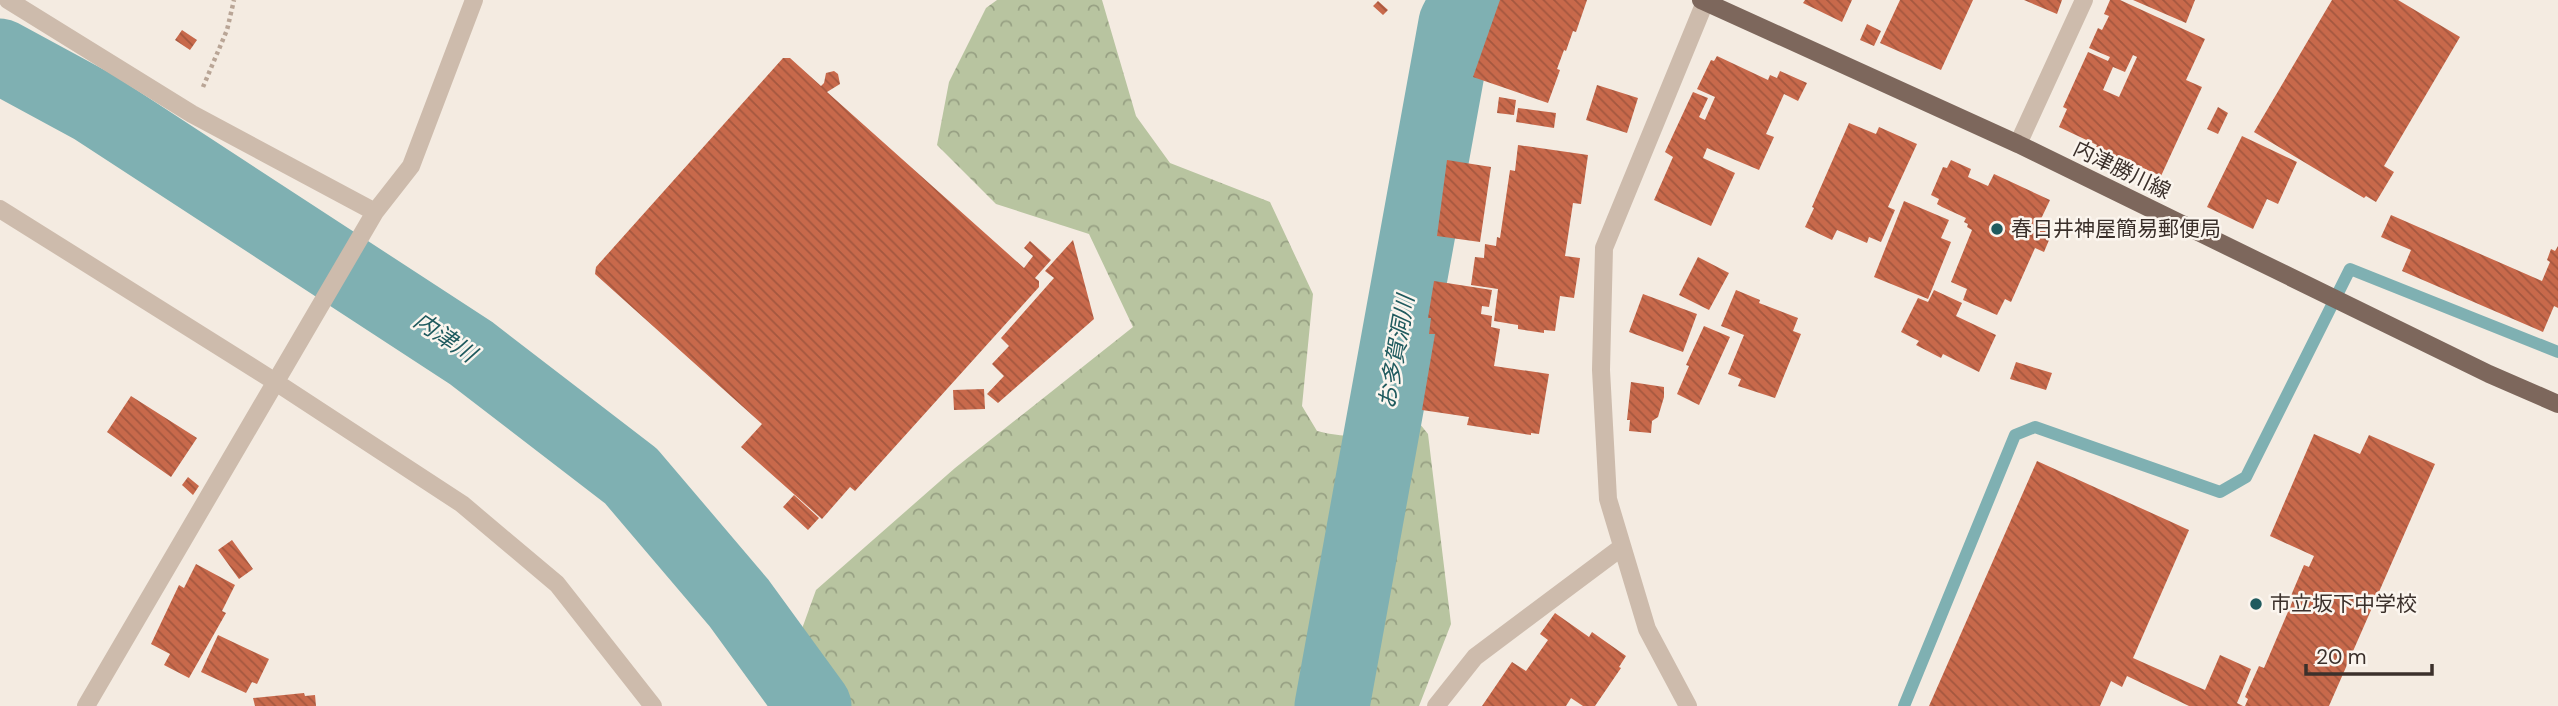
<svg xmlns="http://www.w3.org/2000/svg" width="2558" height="706" viewBox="0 0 2558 706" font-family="'DM Sans','Noto Sans JP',sans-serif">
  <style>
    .forest { fill: url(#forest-crowns) }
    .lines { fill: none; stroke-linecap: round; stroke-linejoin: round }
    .stream { stroke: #7fb0b2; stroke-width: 12 }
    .river { stroke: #7fb0b2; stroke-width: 75 }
    .building { fill: url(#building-back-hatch); fill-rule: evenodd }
    .path { stroke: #b9a596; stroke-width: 4.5; stroke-dasharray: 3.5 3.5; stroke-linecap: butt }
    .minor { stroke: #cdbbac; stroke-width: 18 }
    .major { stroke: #7d675c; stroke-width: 18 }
    .poi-dot { fill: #1f5a5e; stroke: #fbf5ee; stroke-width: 2.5 }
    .labels { text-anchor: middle; stroke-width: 5; stroke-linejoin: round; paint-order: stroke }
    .street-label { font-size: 21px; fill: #3b302b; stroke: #fbf5ee }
    .poi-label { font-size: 21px; fill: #3b302b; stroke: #fbf5ee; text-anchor: start }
    .water-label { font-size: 23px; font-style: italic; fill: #1f5a5e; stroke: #fbf5ee }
  </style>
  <defs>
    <pattern id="forest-crowns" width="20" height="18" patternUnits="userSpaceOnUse" patternTransform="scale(1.75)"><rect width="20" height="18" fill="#b8c4a0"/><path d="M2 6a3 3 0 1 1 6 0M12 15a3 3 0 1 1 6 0" fill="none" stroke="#97a083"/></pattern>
    <pattern id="building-back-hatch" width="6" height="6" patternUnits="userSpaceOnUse" patternTransform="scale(1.75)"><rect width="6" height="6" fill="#c8694b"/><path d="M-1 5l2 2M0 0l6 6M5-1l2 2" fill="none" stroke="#a4573f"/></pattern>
  </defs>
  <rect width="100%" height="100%" fill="#f4ebe1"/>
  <!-- forest -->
  <path class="forest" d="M997,0H1102L1136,116L1170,163L1270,202L1313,294L1302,406L1317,431C1360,442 1372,432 1407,408L1428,434L1451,624L1419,706H837L827,694L799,637L816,590L955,468L1133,327L1089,234L996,204L937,145L949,82L986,8Z"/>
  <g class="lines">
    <!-- stream -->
    <path class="stream" d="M1904,706L2015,435L2035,427L2220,492L2246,477L2350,269L2558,352"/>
    <!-- river -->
    <path class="river" d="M0,56L94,107L471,353L631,476L739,603L814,706
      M1332,706L1456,23L1468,0"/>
  </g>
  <!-- building -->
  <path class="building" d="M1500,0H1587L1576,32L1573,31L1566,51L1564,50L1557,69L1560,70L1548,103L1473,77Z
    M1805,0H1852L1842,22L1803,3Z
    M1900,0H1973L1941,70L1880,43Z
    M2024,0H2062L2057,14Z
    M2110,0H2120L2205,39L2186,80L2202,87L2161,176L2096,147L2097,145L2059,127L2067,109L2063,107L2088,52L2108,61L2110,57L2089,48L2098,28L2102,30L2109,16L2104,14ZM2133,55L2137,57L2119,97L2103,90L2113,67L2125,72Z
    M2133,0H2195L2186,23Z
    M2332,0H2398L2460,37L2384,166L2394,172L2376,202L2366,196L2364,198L2254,132Z
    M1378,1L1388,10L1383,15L1373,6Z
    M1867,24L1881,31L1874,46L1860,40Z
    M182,30L197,40L190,50L175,40Z
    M1717,56L1768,80L1770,75L1777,78L1780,71L1807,83L1798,101L1784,94L1766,134L1774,137L1759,170L1707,148L1703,158L1735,173L1711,226L1654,200L1673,157L1665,152L1693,92L1708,98L1699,117L1705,120L1715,97L1697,89L1711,60L1714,61Z
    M783,58H790L821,86L824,83L826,73L834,71L838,74L840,84L827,92L1024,268L1033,256L1024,248L1030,241L1051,260L1035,278L1039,281V287L855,491L850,487L822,519L741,447L762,424L595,274L596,267Z
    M1597,85L1638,98L1627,133L1586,120Z
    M1499,97L1516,100L1514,115L1497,113Z
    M2218,107L2228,113L2218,134L2207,129Z
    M1518,108L1556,113L1554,128L1516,122Z
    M1849,123L1876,134L1879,127L1917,144L1888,207L1895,210L1881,242L1869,237L1867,243L1837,230L1832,240L1805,227L1814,208L1812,207Z
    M2242,136L2297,162L2278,204L2267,199L2253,229L2207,207Z
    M1518,145L1588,155L1581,204L1573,203L1565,256L1580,258L1574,298L1560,296L1555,331L1544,330V333L1518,329V325L1494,321L1498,289L1471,285L1475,257L1484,258L1485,244L1496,246L1497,237L1500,238L1510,170L1515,171Z
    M1447,160L1491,167L1480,242L1437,236Z
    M1951,160L1971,169L1968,177L1988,186L1994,174L2050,200L2040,221L2046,224L2044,229L2052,233L2044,252L2035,248L2011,302L2005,299L1997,315L1963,300L1967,289L1951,282L1972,230L1967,227L1968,224L1964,222L1966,218L1942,207L1937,204L1939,199L1931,195L1943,167L1947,168Z
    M1904,201L1949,220L1941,238L1951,242L1928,299L1874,277Z
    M2391,215L2542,281L2550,262L2547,260L2551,249L2555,251L2558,246V308L2554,306L2543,332L2402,271L2411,250L2381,237Z
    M1073,240L1094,319L998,403L987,394L1004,376L992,364L1009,346L1001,338L1054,278L1045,271Z
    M1698,257L1729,273L1709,310L1679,295Z
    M1434,281L1492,290L1489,307L1482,306L1481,314L1492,316L1491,327L1500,329L1494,366L1549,374L1539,434L1531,433V435L1467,425L1469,417L1422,410L1435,334H1429L1431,318H1428Z
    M1736,290L1760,300L1759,303L1798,318L1793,331L1801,334L1775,398L1738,386L1741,379L1728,374L1744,335L1721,326Z
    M1934,290L1962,303L1956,316L1996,335L1979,372L1943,354L1941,358L1916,345L1919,341L1901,332L1918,298L1928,302Z
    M1643,294L1697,314L1683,352L1629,332Z
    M1704,326L1730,337L1699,405L1677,394L1689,366L1686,365Z
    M2016,362L2052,373L2046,390L2010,379Z
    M1631,382L1664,387V397L1658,417L1652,421L1651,433L1629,431L1630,420H1627Z
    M984,389L985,409L954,410L953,390Z
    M131,396L197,438L171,477L107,432Z
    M2314,434L2360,454L2369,435L2435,464L2329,706H2245L2248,699L2245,697L2259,666L2264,668L2293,600L2290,598L2304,565L2309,567L2314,556L2270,536Z
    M2037,461L2189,530L2133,658L2205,690L2220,655L2251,669L2237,703L2243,706H2189L2127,676L2122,687L2111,681L2100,706H1929Z
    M188,477L199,486L193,495L182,485Z
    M794,495L819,518L808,530L783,507Z
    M232,540L253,569L239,579L218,550Z
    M196,564L235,585L222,611L226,613L189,678L164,665L170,654L151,644L179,585L184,588Z
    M1555,613L1589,637L1592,632L1626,656L1619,667L1621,668L1595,706H1583L1571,698L1566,706H1482L1512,662L1526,671L1548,640L1540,634Z
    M218,635L269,659L257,684L252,682L246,693L201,672Z
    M304,693L305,696L315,695L316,706H255L253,698Z"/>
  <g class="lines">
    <!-- path -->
    <path class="path" d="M203,87L227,30L234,0"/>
    <!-- minor -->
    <path class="minor" d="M8,0L192,114L375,212
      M2018,144L2084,0
      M0,209L274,381L462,504L557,584L653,706
      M86,706L375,212L411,166L474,0
      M1436,706L1475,657L1622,547
      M1688,706L1647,629L1608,499L1601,370L1604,248L1705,2"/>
    <!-- major -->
    <path class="major" d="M1701,0L2018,144L2489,374L2558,404"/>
  </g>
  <!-- markers -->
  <g class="poi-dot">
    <circle cx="1997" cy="229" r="7"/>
    <circle cx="2256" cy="604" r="7"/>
  </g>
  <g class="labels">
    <!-- street labels -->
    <g class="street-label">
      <text transform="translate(2122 170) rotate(26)" y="7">内津勝川線</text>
    </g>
    <!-- poi labels -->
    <g class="poi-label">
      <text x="2011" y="236">春日井神屋簡易郵便局</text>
      <text x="2270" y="611">市立坂下中学校</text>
    </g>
    <!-- water labels -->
    <g class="water-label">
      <text transform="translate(445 337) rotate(34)" y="8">内津川</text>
      <text transform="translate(1396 352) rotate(-80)" y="8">お多賀洞川</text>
    </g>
  </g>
  <!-- scale -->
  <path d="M2306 664v10h126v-10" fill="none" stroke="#3b302b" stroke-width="3.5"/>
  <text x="2316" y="664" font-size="21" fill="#3b302b" stroke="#fbf5ee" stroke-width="5" paint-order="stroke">20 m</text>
</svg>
